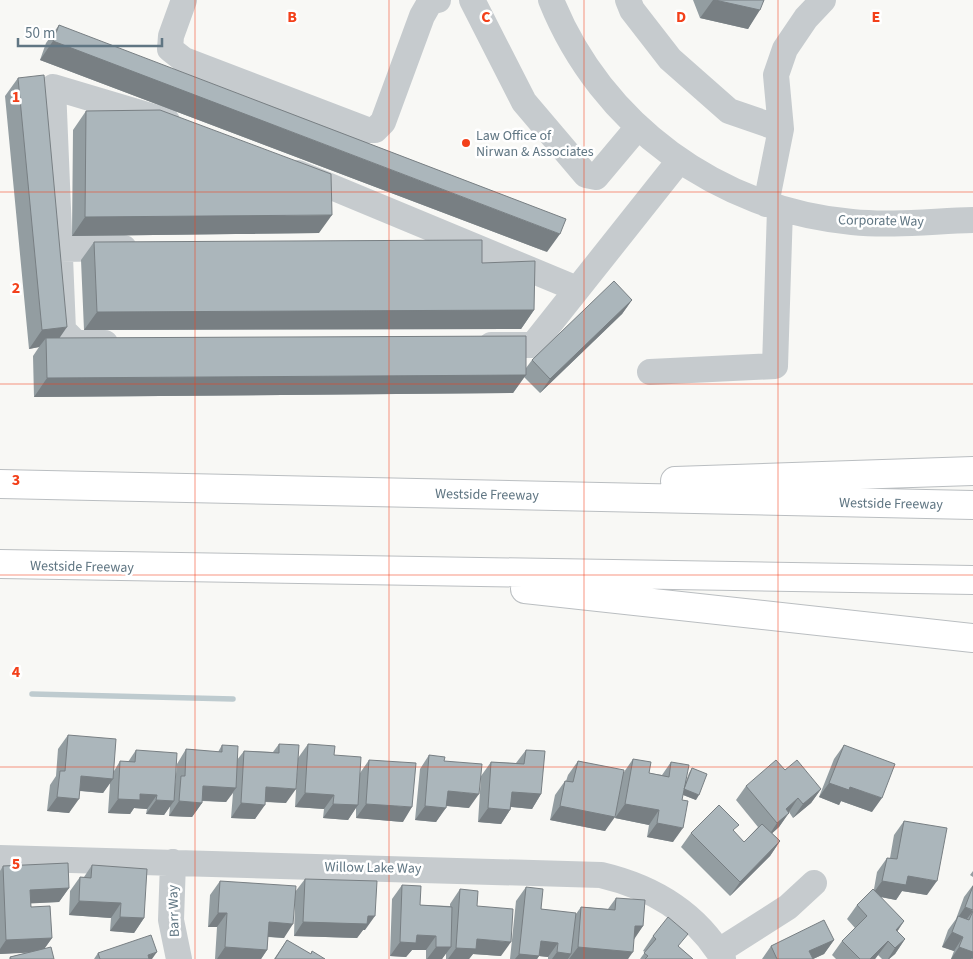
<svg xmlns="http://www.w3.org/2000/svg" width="973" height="959" viewBox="0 0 973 959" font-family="'Source Sans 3',sans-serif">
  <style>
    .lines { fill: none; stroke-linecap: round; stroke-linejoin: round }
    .stream { stroke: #becbcf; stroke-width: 5.5 }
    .highway-casing { stroke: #babec1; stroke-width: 30 }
    .minor { stroke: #c6cbce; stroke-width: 26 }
    .highway { stroke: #fff; stroke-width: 28 }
    .wall { fill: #939da1 }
    .shaded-wall { fill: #787f83 }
    .building { fill: #abb6bb; stroke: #787f83 }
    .grid { fill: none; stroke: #f3401a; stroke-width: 1; stroke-opacity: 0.55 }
    .poi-dot { fill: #f3401a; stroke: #fff; stroke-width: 2 }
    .labels { text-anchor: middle; stroke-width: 5; stroke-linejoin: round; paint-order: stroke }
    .poi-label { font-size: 14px; fill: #607683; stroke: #fff; text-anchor: start }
    .street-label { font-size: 14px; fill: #607683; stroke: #fff }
    .grid-label { font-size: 16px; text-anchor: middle; font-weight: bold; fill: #f3401a; stroke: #fff; stroke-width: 5; stroke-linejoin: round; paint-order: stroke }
  </style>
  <rect width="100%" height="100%" fill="#f8f8f5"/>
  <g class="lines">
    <!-- stream -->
    <path class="stream" d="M32,694L233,699"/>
    <defs>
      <path id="highway" d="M675,481L973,471
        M0,484L973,505
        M0,564L973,580
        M525,589L973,638"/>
    </defs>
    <!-- highway casing -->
    <use href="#highway" class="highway-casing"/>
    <!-- minor -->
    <path class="minor" d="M184,0L171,36L170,49L184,60L367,130H375L383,122L422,16L430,2L438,0
      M472,0L524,102L586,175L596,177L638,127
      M551,0C601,125 719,210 852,222C892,226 933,221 973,220
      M628,0L632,10L670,59L729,111L781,129
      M298,173L577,289
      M766,204L781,129L776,75L785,49L806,18L823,0
      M60,249L124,248
      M105,343H76L63,330L53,87L167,121
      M491,345H533L679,161
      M650,372L775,366L780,209
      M0,858L601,875C652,887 696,913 723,959
      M173,862L171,920L179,959
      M719,951L788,907L814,883"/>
    <!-- highway -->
    <use href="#highway" class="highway"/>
  </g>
  <!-- wall -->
  <path class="wall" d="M693,0H764L748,29L700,18Z
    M59,25L547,252L40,60L46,43Z
    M18,78L60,338L526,368L532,360L632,300L622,314L540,393L524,377L513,393L34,397L33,356L39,347L29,349L5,96Z
    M86,111L319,233L72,236L73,130Z
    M94,242L482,263L534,310L521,329L84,330L81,260Z
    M68,735L114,771L120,761L128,762L136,750L175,784L177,764L186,749L218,752L222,745L237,760L244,751L273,752L279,744L286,803L265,802L255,819L231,818L233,793L226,802L202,801V803L192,817L169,816L170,806L164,815L146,814L147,809L134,808L130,814L108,813L110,783L103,793L80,791L69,813L47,811L50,785L56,776L58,749Z
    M308,744L334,755L360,773L369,760L403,822L356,818V807L348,820L323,818L324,809L295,807L298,758Z
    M844,745L872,812L841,801L839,805L819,797L834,759Z
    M526,750L541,794L532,809L511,807L510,810L501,824L478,822L481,776L491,762L516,763Z
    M429,755L444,761L469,808L446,806L436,822L415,820L420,769Z
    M633,759L649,773L662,775L671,762L686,781L689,773L692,768L696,800L683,795L673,842L647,837L649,825L615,818L616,809L605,831L550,820L555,795L565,781H566L568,775L578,761L624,772Z
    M785,770L821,789L811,803L793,818L789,812L779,827L772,833L780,841L770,856L730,896L681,847L691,833L734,832L744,842L758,827L736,800L746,786Z
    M904,821L927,895L902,891L896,900L880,897L904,921L897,932L905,939L895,954L889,959H882L878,955L875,959H836L832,955L842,941L855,928L847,919L857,905L874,889L877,872L887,858H890L894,835Z
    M92,865L144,918L134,933L110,931L111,918L69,915L70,891L80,877H84Z
    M3,866L69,888L59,902L31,903V907L52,938L44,949L54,959H9L10,957L29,952L0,954V871Z
    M973,871V877L970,875Z
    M305,879L365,930H363L357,938L294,936L295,901L284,938L268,937L267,950L261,959H215L217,927H208L210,895L220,881L295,892Z
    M402,885L420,905L450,906V904L460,889L477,906L501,956L473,954L469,959H446V953L442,959H426V950H412L406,957L390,956L392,899Z
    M973,885V959H951L954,951L942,947L948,930L956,919L964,897Z
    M526,887L541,909L576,914L581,907L608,909L616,898L643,926L634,938L628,959H548V957L539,956L537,959H510L516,901Z
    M653,936L679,947L693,959H640L645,952L643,951Z
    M287,940L310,954L325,959H274Z
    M834,940L824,954L813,959H762L771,946Z
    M98,953L152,959H94Z"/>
  <!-- shaded-wall -->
  <path class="shaded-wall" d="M713,0H715L760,10L748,29L700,18Z
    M53,41L560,234L547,252L40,60Z
    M332,215L319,233L72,236L85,217Z
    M632,300L622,314L540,393L550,379Z
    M534,310L521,329L84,330L97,312Z
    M67,327L54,346L46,338L39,347L29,349L42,330Z
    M526,375L513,393L34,397L47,378Z
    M81,776L113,779L103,793L72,790Z
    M829,783L850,787L882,798L872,812L841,801L839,805L819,797Z
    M203,786L236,788L226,802L193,800Z
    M266,787L296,789L286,803L256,801Z
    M684,789L699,795L696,800L681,794Z
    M821,789L811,803L793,818L803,804Z
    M448,791L479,794L469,808L438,805Z
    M512,792L541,794L532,809L502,806Z
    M305,793L334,795L324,809L295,807Z
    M140,794L157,795L147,809L134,808L130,814L108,813L118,799Z
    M57,797L79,799L69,813L47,811Z
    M798,798L789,812L776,823L786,809Z
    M156,800L174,801L164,815L146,814Z
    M179,801L202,803L192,817L169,816Z
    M241,803L265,805L255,819L231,818Z
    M333,804L358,805L348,820L323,818Z
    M366,804L412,807L403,822L356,818Z
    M625,804L659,810L649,825L615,818Z
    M425,806L446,808L436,822L415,820Z
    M560,806L615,817L605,831L550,820Z
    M488,808L510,810L501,824L478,822Z
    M789,813L779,827L767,838L777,823Z
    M657,823L683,828L673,842L647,837Z
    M780,841L770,856L730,896L740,882Z
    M908,876L937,881L927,895L902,891L896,900L872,895L882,881Z
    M69,888L59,902L20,904L30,890Z
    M79,901L121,903L111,918L69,915Z
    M965,907L973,911L963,924L957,919Z
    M218,913H227L217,927H208Z
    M368,916H375L365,930H363L357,938L294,936L303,922Z
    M120,917L144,918L134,933L110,931Z
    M904,921L894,936L888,942L878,955L875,959H870L896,930Z
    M269,922L293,924L284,938L259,936Z
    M635,926H643L633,941Z
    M952,932L963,937L954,951L942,947Z
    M417,935L436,936L426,950H412L406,957L390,956L400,942Z
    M52,938L42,952L0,954V949L6,940Z
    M477,939L511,942L501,956L473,954L469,959H448L456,948Z
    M905,939L895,954L889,959H888L895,948Z
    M834,940L824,954L813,959L809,951Z
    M541,941L558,943L548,957L539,956L537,959H515L519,954Z
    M225,947L267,950L261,959H217Z
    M436,947H451L442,959H427Z
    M578,947L633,952L628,959H569Z
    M959,947L973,952V959L972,958L971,959H951Z
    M157,952L152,959H146L148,955Z
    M557,952L571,954L568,959H552Z"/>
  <!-- building -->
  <path class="building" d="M715,0H764L760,10Z
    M59,25L566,219L560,234L53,41Z
    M44,75L67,327L42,330L18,78Z
    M160,110L331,174L332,215L85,217L86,111Z
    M482,240V263L535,261L534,310L97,312L94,242Z
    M614,281L632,300L550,379L532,360Z
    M526,336V375L47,378L46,338Z
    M68,735L116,739L113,779L81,776L79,799L57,797L60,771H65Z
    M279,744L299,745L296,789L266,787L265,805L241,803L244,751L279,753Z
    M308,744L335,746L334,755L361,757L358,805L333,804L334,795L305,793Z
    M222,745L238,746L236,788L203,786L202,803L179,801L181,776H185L186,749L222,752Z
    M844,745L895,764L882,798L850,787L849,790L829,783Z
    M136,750L177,753L174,801L156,800L157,795L140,794V800L118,799L120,761L135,762Z
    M526,750L545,751L541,794L512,792L510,810L488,808L491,762L524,764Z
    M429,755L445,757L444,761L482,764L479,794L448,791L446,808L425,806Z
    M633,759L651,762L649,773L669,777L671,762L689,765L682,800L688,801L683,828L657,823L659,810L625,804Z
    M369,760L416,763L412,807L366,804Z
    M776,760L785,770L797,760L821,789L803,804L798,798L786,809L789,813L777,823L746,786Z
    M578,761L624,770L615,817L560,806L565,781L573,782Z
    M692,768L707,774L699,795L684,789Z
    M719,805L739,825L733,830L744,842L762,824L780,841L740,882L691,833Z
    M904,821L947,828L937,881L908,876L906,885L882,881L887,858L897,859Z
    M68,863L69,888L30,890L31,907L50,906L52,938L6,940L3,866Z
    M92,865L147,869L144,918L120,917L121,903L79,901L80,877L91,878Z
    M305,879L377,881L375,916H368L367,924L303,922Z
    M220,881L296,886L293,924L269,922L267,950L225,947L227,913H218Z
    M402,885L421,886L420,905L452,907L451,947H436V936L417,935L416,943L400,942Z
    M973,886V910L965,907Z
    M526,887L543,889L541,909L576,913L571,954L557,952L558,943L541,941L539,956L519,954Z
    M460,889L478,891L477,906L513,909L511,942L477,939L476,949L456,948Z
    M873,889L904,921L896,930L905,939L895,948L888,941L870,959H860L842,941L867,916L857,905Z
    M616,898L645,900L643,926H635L633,952L578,947L581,907L615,910Z
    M973,911V952L959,947L963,937L952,932L958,916L969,920Z
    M668,917L688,934L678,946L693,959H645L648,956L644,953L656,939L653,936Z
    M824,920L834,940L809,951L813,959H777L771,946Z
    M151,935L157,952L148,955L149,959H100L98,953Z
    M287,940L311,954L312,951L325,959H275Z
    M51,947L54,959H11L10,957Z"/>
  <!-- grid -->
  <path class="grid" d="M195,0V959M389,0V959M584,0V959M778,0V959M0,192H973M0,384H973M0,575H973M0,767H973"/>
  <!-- markers -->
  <circle class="poi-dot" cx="466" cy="143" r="5"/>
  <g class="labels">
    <!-- poi labels -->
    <g class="poi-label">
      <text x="476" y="140">Law Office of<tspan x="476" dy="16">Nirwan &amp; Associates</tspan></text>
    </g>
    <!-- street labels -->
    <g class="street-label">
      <text transform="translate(881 220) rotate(1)" y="5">Corporate Way</text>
      <text transform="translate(487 494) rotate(1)" y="5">Westside Freeway</text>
      <text transform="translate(891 503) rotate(1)" y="5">Westside Freeway</text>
      <text transform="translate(82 566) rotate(1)" y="5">Westside Freeway</text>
      <text transform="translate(373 867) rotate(1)" y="5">Willow Lake Way</text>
      <text transform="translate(173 911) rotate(-92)" y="5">Barr Way</text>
    </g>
  </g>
  <g class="grid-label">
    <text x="292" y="22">B</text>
    <text x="486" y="22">C</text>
    <text x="681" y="22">D</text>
    <text x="876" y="22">E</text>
    <text x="16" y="102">1</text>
    <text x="16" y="293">2</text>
    <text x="16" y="485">3</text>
    <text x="16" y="677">4</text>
    <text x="16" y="869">5</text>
  </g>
  <!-- scale -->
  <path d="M18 38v8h144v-8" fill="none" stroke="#607683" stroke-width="2.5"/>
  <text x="25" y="38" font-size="15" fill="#607683" stroke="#ffffff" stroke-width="4" paint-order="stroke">50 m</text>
</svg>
